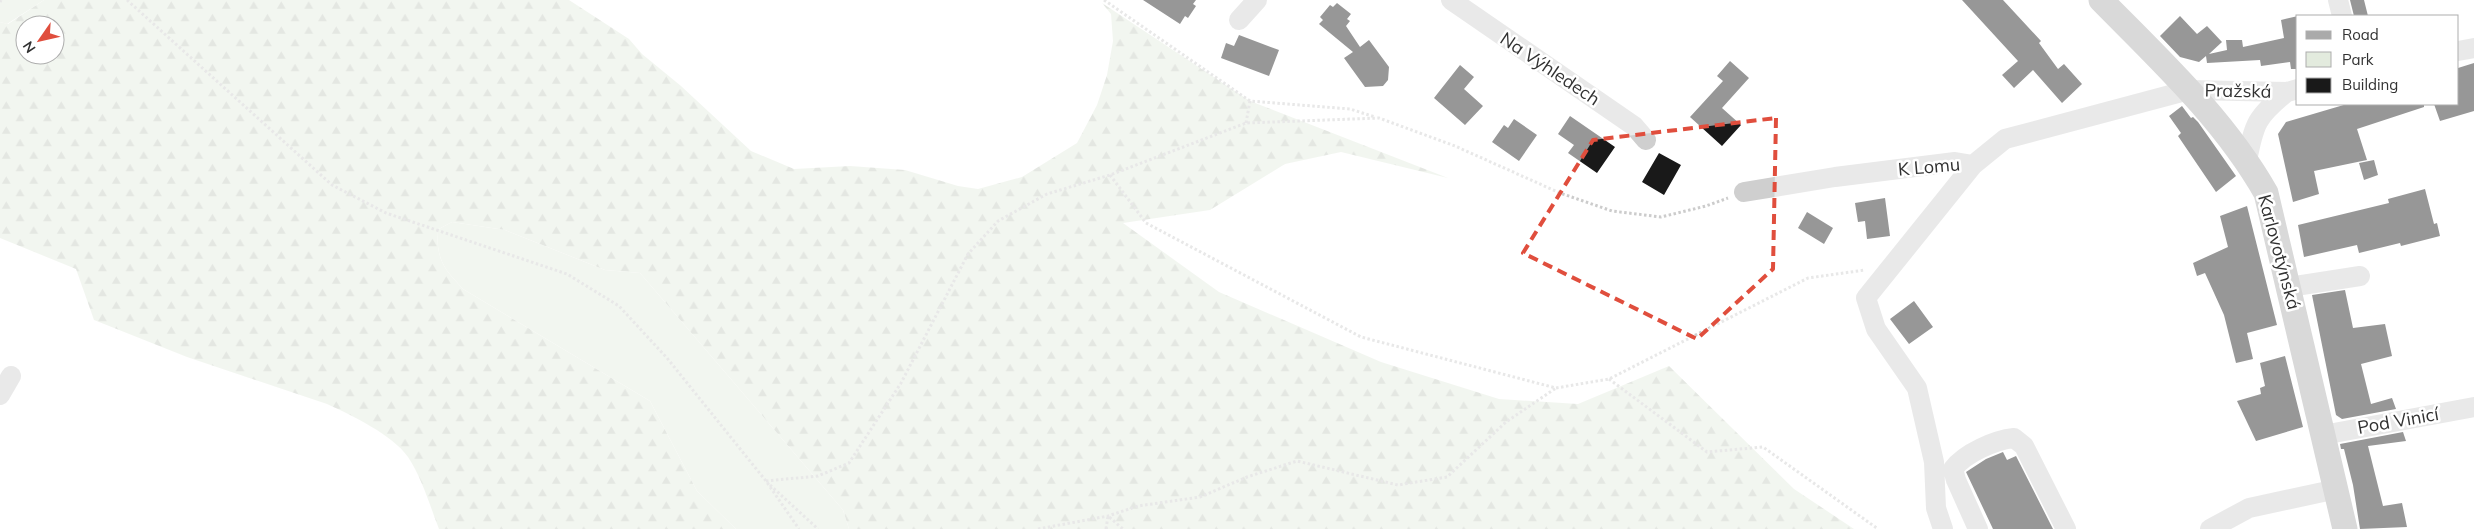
<svg xmlns="http://www.w3.org/2000/svg" width="2474" height="529" viewBox="0 0 2474 529" font-family="Mulish,sans-serif">
  <style>
    .green { fill: #e3ebde }
    .forest { fill: url(#forest-firs); fill-rule: evenodd }
    .building { fill: #191919 }
    .lines { fill: none; stroke-linecap: round; stroke-linejoin: round }
    .path { stroke: #ccc; stroke-width: 3; stroke-dasharray: 2.5 2.5; stroke-linecap: butt }
    .minor { stroke: #cfcfcf; stroke-width: 20 }
    .major { stroke: #aaa; stroke-width: 25 }
    .marked { fill: none; stroke: #e04e3d; stroke-width: 4; stroke-dasharray: 10 6; stroke-linejoin: round }
    .labels { text-anchor: middle; stroke-width: 5; stroke-linejoin: round; paint-order: stroke }
    .street-label { font-size: 18px; fill: #323232; stroke: #fff }
  </style>
  <defs>
    <pattern id="forest-firs" width="22" height="20" patternUnits="userSpaceOnUse" patternTransform="scale(1.25)"><rect width="22" height="20" fill="#e3ebde"/><path d="M5 1l3.5 6h-7zM16 11l3.5 6h-7z" fill="#c3cabf"/></pattern>
  </defs>
  <rect width="100%" height="100%" fill="#fff"/>
  <!-- green -->
  <path class="green" d="M0,0H44L7,24L0,22Z
    M452,222L505,230L605,270L640,273L843,510L849,529H736L697,491L650,401L463,289C442,266 438,262 437,230Z"/>
  <!-- forest -->
  <path class="forest" d="M44,0H569L629,39L642,54L681,86L751,151L794,169L850,166L905,170L958,186L978,189L1022,177L1077,143L1097,105L1107,75L1113,41L1111,14L1102,3L1250,101L1448,178L1341,152L1285,164L1210,210L1123,223L1219,292L1381,362L1499,399L1578,404L1669,366L1794,489L1854,529H849L843,510L640,273L605,270L505,230L452,222L437,230C438,262 442,266 463,289L650,401L697,491L736,529H439C430,506 422,478 408,457C393,435 351,415 327,404L187,357L94,320L76,269L0,238V22L8,24ZM25,25H55V55H25Z"/>
  <!-- building -->
  <path class="building" d="M1143,0H1196L1193,4L1196,6L1188,18L1185,16L1180,24Z
    M1962,0H2003L2041,41L2039,43L2058,69L2064,64L2082,84L2062,103L2033,70L2014,88L2002,75L2018,61Z
    M2350,0H2364L2368,16H2354Z
    M1337,3L1351,14L1347,19L1350,21L1346,26L1360,47L1369,40L1389,67L1388,80L1383,86L1365,87L1344,58L1353,52L1319,24L1323,20L1320,17L1330,5L1333,7Z
    M2180,16L2197,34L2207,26L2222,42L2209,54L2227,50L2226,40H2242L2243,47L2284,38L2281,20L2298,16V69H2291L2290,62L2261,66L2260,60L2207,63L2206,56L2199,62L2180,57L2160,36Z
    M1239,35L1279,50L1269,76L1221,58L1226,43L1234,46Z
    M1730,61L1749,78L1722,108L1741,125L1722,146L1690,117L1723,81L1717,76Z
    M2474,63V111L2440,121L2434,104H2458V68Z
    M1460,65L1474,77L1464,89L1483,106L1465,125L1434,98Z
    M2347,104H2424V107L2357,129L2367,160L2314,171L2319,194L2293,202L2278,134L2286,122Z
    M2182,106L2191,118L2193,117L2198,122L2236,176L2216,192L2178,136L2181,133L2169,116Z
    M1570,116L1615,147L1597,173L1568,153L1574,145L1558,134Z
    M1514,119L1537,135L1519,161L1492,142L1504,125L1508,128Z
    M1659,153L1681,165L1664,195L1642,182Z
    M2374,160L2378,175L2364,180L2359,163Z
    M2425,189L2434,224L2437,223L2440,236L2401,246L2400,243L2359,253L2357,245L2304,257L2298,225L2389,203L2388,199Z
    M1885,198L1890,236L1867,239L1865,221L1858,222L1855,203Z
    M2247,206L2277,325L2247,333L2253,359L2236,363L2224,315L2205,273L2197,276L2193,263L2228,247L2220,216Z
    M1807,212L1833,228L1824,244L1798,228Z
    M2345,290L2353,328L2385,324L2392,356L2361,364L2371,404L2392,398L2396,409L2342,419L2336,415L2312,295Z
    M1914,301L1933,327L1909,344L1890,319Z
    M2285,356L2303,427L2256,441L2237,401L2261,394L2260,388L2265,386L2260,363Z
    M2403,432L2406,441L2368,446L2383,506L2402,503L2407,527L2360,529L2353,485L2344,449H2341L2340,444Z
    M2003,452L2007,460L2016,456L2053,529H1993L1966,472L1986,459Z"/>
  <g class="lines">
    <!-- path -->
    <path class="path" d="M127,0L332,185L386,213L567,274L619,306L667,358L766,481L799,529
      M1104,0L1250,101L1350,109L1375,117
      M0,2L1,0
      M1246,123L1250,101
      M1110,175L1146,223L1361,337L1556,388L1609,379L1808,278L1865,270
      M1609,379L1707,452L1763,447L1878,529
      M766,481L818,476L849,463L901,383L968,254L998,221L1047,194L1110,175L1246,123L1379,118L1455,146L1560,193L1612,211L1661,217L1706,206L1728,198
      M770,485L818,529
      M1038,529L1108,516L1138,506L1200,497L1247,477L1297,461L1398,485L1447,477L1506,422L1556,388
      M1106,529L1108,516L1123,529"/>
    <!-- minor -->
    <path class="minor" d="M1451,0L1634,126L1646,140
      M2338,0L2342,16
      M1239,20L1257,0
      M2458,51L2474,48
      M2247,161C2254,123 2257,116 2287,92
      M1744,192L1835,177L1955,162L1973,165
      M2289,287L2360,276
      M0,395L11,376
      M2323,435L2474,407
      M1943,529L1936,508L1934,462L1917,388L1876,329L1866,298L1973,165L2005,139L2189,90L2287,92L2298,89
      M1978,529L1956,480L1953,469C1965,453 1995,440 2014,438L2024,446L2066,529
      M2210,529L2249,508L2337,489"/>
    <!-- major -->
    <path class="major" d="M2101,0C2160,60 2224,119 2266,193L2345,529"/>
  </g>
  <!-- marked area -->
  <path d="M0 0H2474V529H0ZM1776,118L1773,269L1697,339L1523,253L1593,140Z" fill="#fff" fill-opacity=".55" fill-rule="evenodd"/>
  <path class="marked" d="M1776,118L1773,269L1697,339L1523,253L1593,140Z"/>
  <g class="labels">
    <!-- street labels -->
    <g class="street-label">
      <text transform="translate(1550 69) rotate(34)" y="6">Na Výhledech</text>
      <text transform="translate(2238 91) rotate(1)" y="6">Pražská</text>
      <text transform="translate(1929 167) rotate(-5)" y="6">K Lomu</text>
      <text transform="translate(2279 252) rotate(75)" y="6">Karlovotýnská</text>
      <text transform="translate(2398 421) rotate(-10)" y="6">Pod Vinicí</text>
    </g>
  </g>
  <!-- legend -->
  <rect x="2296" y="15" width="162" height="90" fill="#ffffff" stroke="#adadad"/>
  <rect x="2306" y="31" width="25" height="8" fill="#aaaaaa" stroke="#adadad"/>
  <text x="2342" y="40" font-size="15" fill="#323232">Road</text>
  <rect x="2306" y="52" width="25" height="15" fill="#e3ebde" stroke="#adadad"/>
  <text x="2342" y="65" font-size="15" fill="#323232">Park</text>
  <rect x="2306" y="78" width="25" height="15" fill="#191919" stroke="#adadad"/>
  <text x="2342" y="90" font-size="15" fill="#323232">Building</text>
  <!-- north arrow -->
  <g transform="translate(40 40) rotate(236)"><circle r="24" fill="#ffffff" stroke="#adadad"/>
  <path d="M0-4L9 19L0 12L-9 19Z" fill="#e04e3d"/>
  <text y="-8" font-size="14" font-weight="bold" text-anchor="middle" fill="#323232">N</text>
  </g>
</svg>
